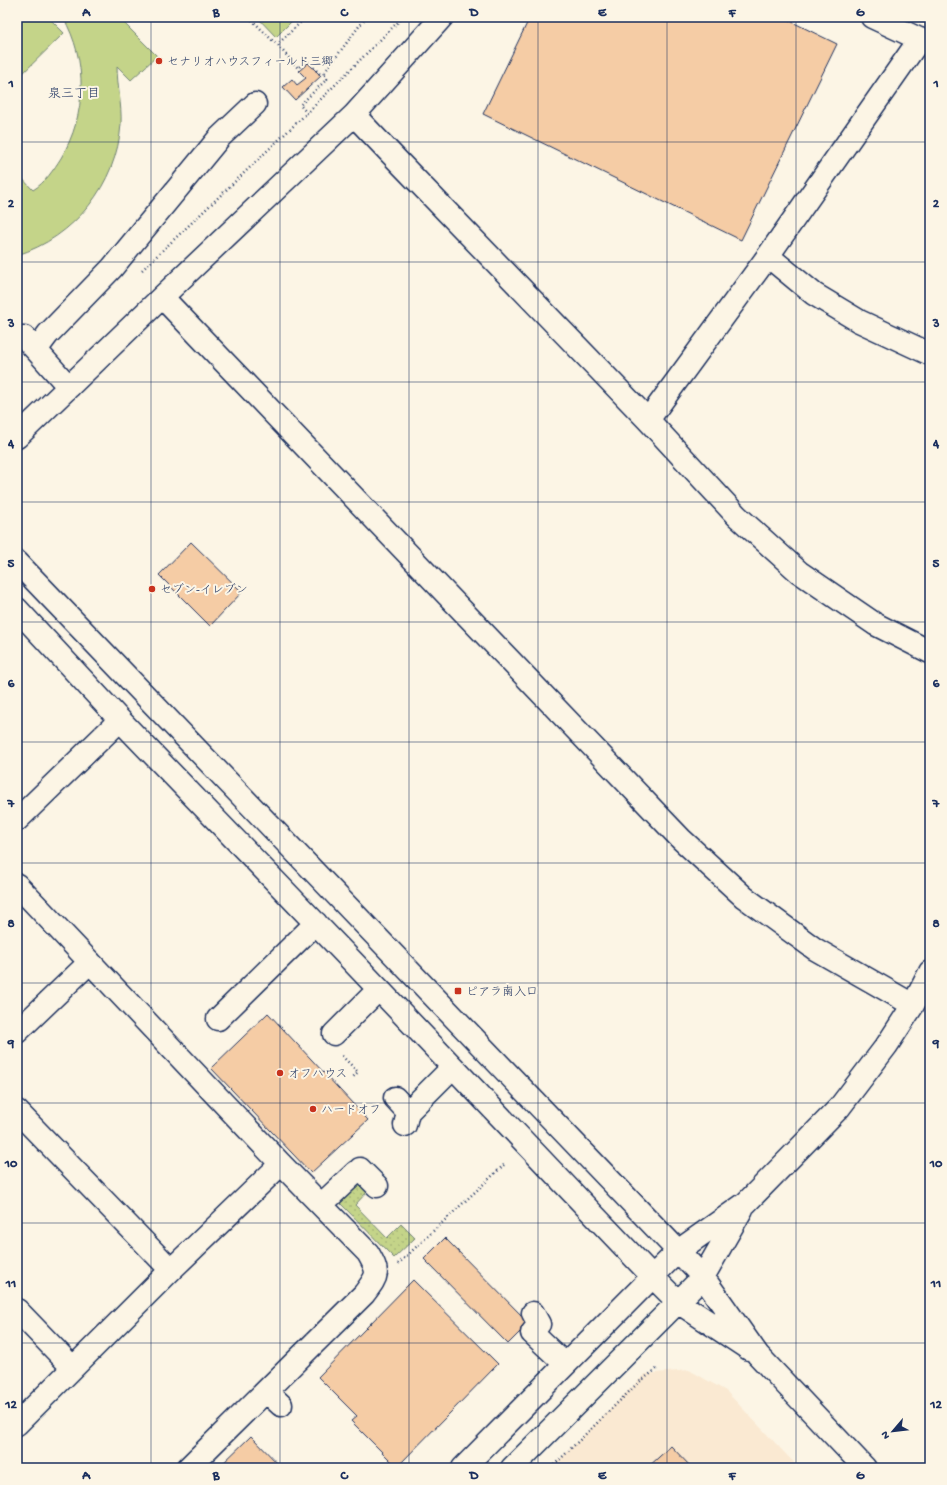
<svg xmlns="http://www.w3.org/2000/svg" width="947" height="1485" viewBox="0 0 947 1485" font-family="'Gochi Hand','Klee One',sans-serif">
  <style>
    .built { fill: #fae9d2 }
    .green { fill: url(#green-dots); stroke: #708274 }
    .pitch { fill: #c4d489; stroke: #708274 }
    .building { fill: #f5cca5; stroke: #1b2f5e }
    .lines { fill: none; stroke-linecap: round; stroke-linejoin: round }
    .minor-casing { stroke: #1b2f5e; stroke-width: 25 }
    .path { stroke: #1b2f5e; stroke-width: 2.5; stroke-dasharray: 1 3; stroke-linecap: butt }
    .minor { stroke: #fcf5e5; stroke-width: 22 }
    .grid { fill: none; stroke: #1b2f5e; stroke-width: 1; stroke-opacity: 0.55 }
    .poi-dot { fill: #c8321e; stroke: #fcf5e5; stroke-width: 1.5 }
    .labels { text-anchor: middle; stroke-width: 4; stroke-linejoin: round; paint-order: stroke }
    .poi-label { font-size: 12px; fill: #1b2f5e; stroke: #fcf5e5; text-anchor: start }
    .neighbourhood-label { font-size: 13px; fill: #1b2f5e; stroke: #fcf5e5 }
    .neatline { fill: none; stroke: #1b2f5e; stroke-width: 1.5 }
    .grid-label { font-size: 13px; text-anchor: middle; font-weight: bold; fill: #1b2f5e }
  </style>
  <defs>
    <pattern id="green-dots" width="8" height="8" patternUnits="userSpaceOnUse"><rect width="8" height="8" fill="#c4d489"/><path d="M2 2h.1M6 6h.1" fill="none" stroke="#a8b679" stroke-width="1.8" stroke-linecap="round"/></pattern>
  </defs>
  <rect width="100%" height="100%" fill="#fcf5e5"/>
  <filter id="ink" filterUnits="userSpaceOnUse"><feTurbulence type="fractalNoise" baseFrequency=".025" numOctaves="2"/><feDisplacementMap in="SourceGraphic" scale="8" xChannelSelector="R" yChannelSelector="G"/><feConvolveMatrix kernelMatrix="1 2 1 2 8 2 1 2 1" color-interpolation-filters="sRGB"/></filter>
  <g filter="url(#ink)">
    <!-- built -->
    <path class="built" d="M689,1370L726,1391L799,1468H551L645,1374Z"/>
    <!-- green -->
    <path class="green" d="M360,1183L368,1191L355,1205L387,1238L401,1224L415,1238L394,1258L340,1203Z"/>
    <!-- pitch -->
    <path class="pitch" d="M17,17H48L64,33L17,79Z
      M63,17H118L157,56L131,80L117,66C117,86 122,105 121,124C117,184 74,238 17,255V203L22,199L17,195V173L33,190C45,183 54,169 61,158C87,114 88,61 63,17Z
      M257,17H296L276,37Z"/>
    <!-- building -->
    <path class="building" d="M530,17H782L837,44L741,240L483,114Z
      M308,63L321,76L295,100L283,87L292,79L297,85L306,78L299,71Z
      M191,542L242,592L210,626L159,575Z
      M268,1013L368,1120L311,1173L211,1068Z
      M445,1238L529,1323L508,1344L424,1259Z
      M413,1280L498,1364L397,1467L351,1421L357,1416L318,1377Z
      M251,1436L282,1468H218Z
      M671,1446L692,1468H647Z"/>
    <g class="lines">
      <defs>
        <path id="minor" d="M872,17L930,44
          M354,115L396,159L648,420L737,516L799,572L875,624L930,652
          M768,256L814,294L859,321L930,354
          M162,297L681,839L744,897L815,949L913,1005
          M17,337H24L36,350
          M69,387L36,350L48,334L112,268L219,138L255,104
          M648,420L768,256L920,39
          M17,437L162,297L354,115L442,17
          M17,562L703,1277L758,1355L865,1468
          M17,609L120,720L353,962L652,1276L678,1302L749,1349
          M17,820L120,720
          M17,885L281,1164L368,1253C380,1274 378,1275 364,1294L188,1468
          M218,1019L316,923
          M17,1032L90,962
          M334,1034L379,989
          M395,1098L408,1112
          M17,1111L171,1270
          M405,1125L408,1112L453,1067
          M360,1169L377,1186
          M321,1205L356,1172
          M17,1310L72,1367
          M533,1313L539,1324L532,1333L565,1364
          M266,1391L281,1405
          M17,1424L171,1270L281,1164
          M463,1468L678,1251L746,1203L839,1108L887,1045L913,1005L930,972
          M512,1468L703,1277L742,1209"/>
      </defs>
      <!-- minor casing -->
      <use href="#minor" class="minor-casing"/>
      <!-- path -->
      <path class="path" d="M249,17L274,42L278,44
        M306,17L278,44L280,48L298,68L306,60L320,74L324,73
        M366,17L324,73L327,79L300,105L307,113L403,17
        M142,270L307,113
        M342,1056L358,1072L352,1078
        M398,1264L506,1163
        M551,1468L638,1383L658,1368"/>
      <!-- minor -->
      <use href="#minor" class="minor"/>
    </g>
  </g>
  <!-- grid -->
  <path class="grid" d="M151,17V1468M280,17V1468M409,17V1468M538,17V1468M667,17V1468M796,17V1468M17,142H930M17,262H930M17,382H930M17,502H930M17,622H930M17,742H930M17,863H930M17,983H930M17,1103H930M17,1223H930M17,1343H930"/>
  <!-- markers -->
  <g class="poi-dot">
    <circle cx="159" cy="61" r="4"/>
    <circle cx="152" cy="589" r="4"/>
    <rect x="454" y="987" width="8" height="8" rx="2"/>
    <circle cx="280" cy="1073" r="4"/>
    <circle cx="313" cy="1109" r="4"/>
  </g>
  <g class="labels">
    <!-- poi labels -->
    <g class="poi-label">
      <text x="167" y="65">セナリオハウスフィールド三郷</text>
      <text x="160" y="593">セブン-イレブン</text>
      <text x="466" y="995">ピアラ南入口</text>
      <text x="288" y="1077">オフハウス</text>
      <text x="321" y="1113">ハードオフ</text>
    </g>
    <!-- neighbourhood labels -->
    <g class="neighbourhood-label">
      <text x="74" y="97">泉三丁目</text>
    </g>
  </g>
  <!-- margin -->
  <rect width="947" height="1485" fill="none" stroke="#fcf5e5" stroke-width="44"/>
  <!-- north arrow -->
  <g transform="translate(893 1431) rotate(242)" stroke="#fcf5e5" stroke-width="3" paint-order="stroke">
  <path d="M0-3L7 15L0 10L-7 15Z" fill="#1b2f5e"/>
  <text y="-6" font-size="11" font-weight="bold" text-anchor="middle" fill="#1b2f5e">N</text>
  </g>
  <rect x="22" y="22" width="903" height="1441" class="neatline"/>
  <g class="grid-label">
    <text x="86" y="16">A</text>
    <text x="216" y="16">B</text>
    <text x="344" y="16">C</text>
    <text x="474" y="16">D</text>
    <text x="602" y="16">E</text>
    <text x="732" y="16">F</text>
    <text x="860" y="16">G</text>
    <text x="11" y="87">1</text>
    <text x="936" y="87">1</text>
    <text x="11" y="207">2</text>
    <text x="936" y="207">2</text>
    <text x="11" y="327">3</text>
    <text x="936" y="327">3</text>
    <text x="11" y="447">4</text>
    <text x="936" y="447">4</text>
    <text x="11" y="567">5</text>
    <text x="936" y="567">5</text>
    <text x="11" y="687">6</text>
    <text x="936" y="687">6</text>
    <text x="11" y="807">7</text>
    <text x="936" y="807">7</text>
    <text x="11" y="927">8</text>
    <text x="936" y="927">8</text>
    <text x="11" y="1047">9</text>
    <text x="936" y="1047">9</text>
    <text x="11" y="1167">10</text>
    <text x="936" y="1167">10</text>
    <text x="11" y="1287">11</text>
    <text x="936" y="1287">11</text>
    <text x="11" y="1408">12</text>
    <text x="936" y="1408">12</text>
    <text x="86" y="1479">A</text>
    <text x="216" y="1479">B</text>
    <text x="344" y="1479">C</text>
    <text x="474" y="1479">D</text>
    <text x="602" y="1479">E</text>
    <text x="732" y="1479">F</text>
    <text x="860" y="1479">G</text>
  </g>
</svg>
